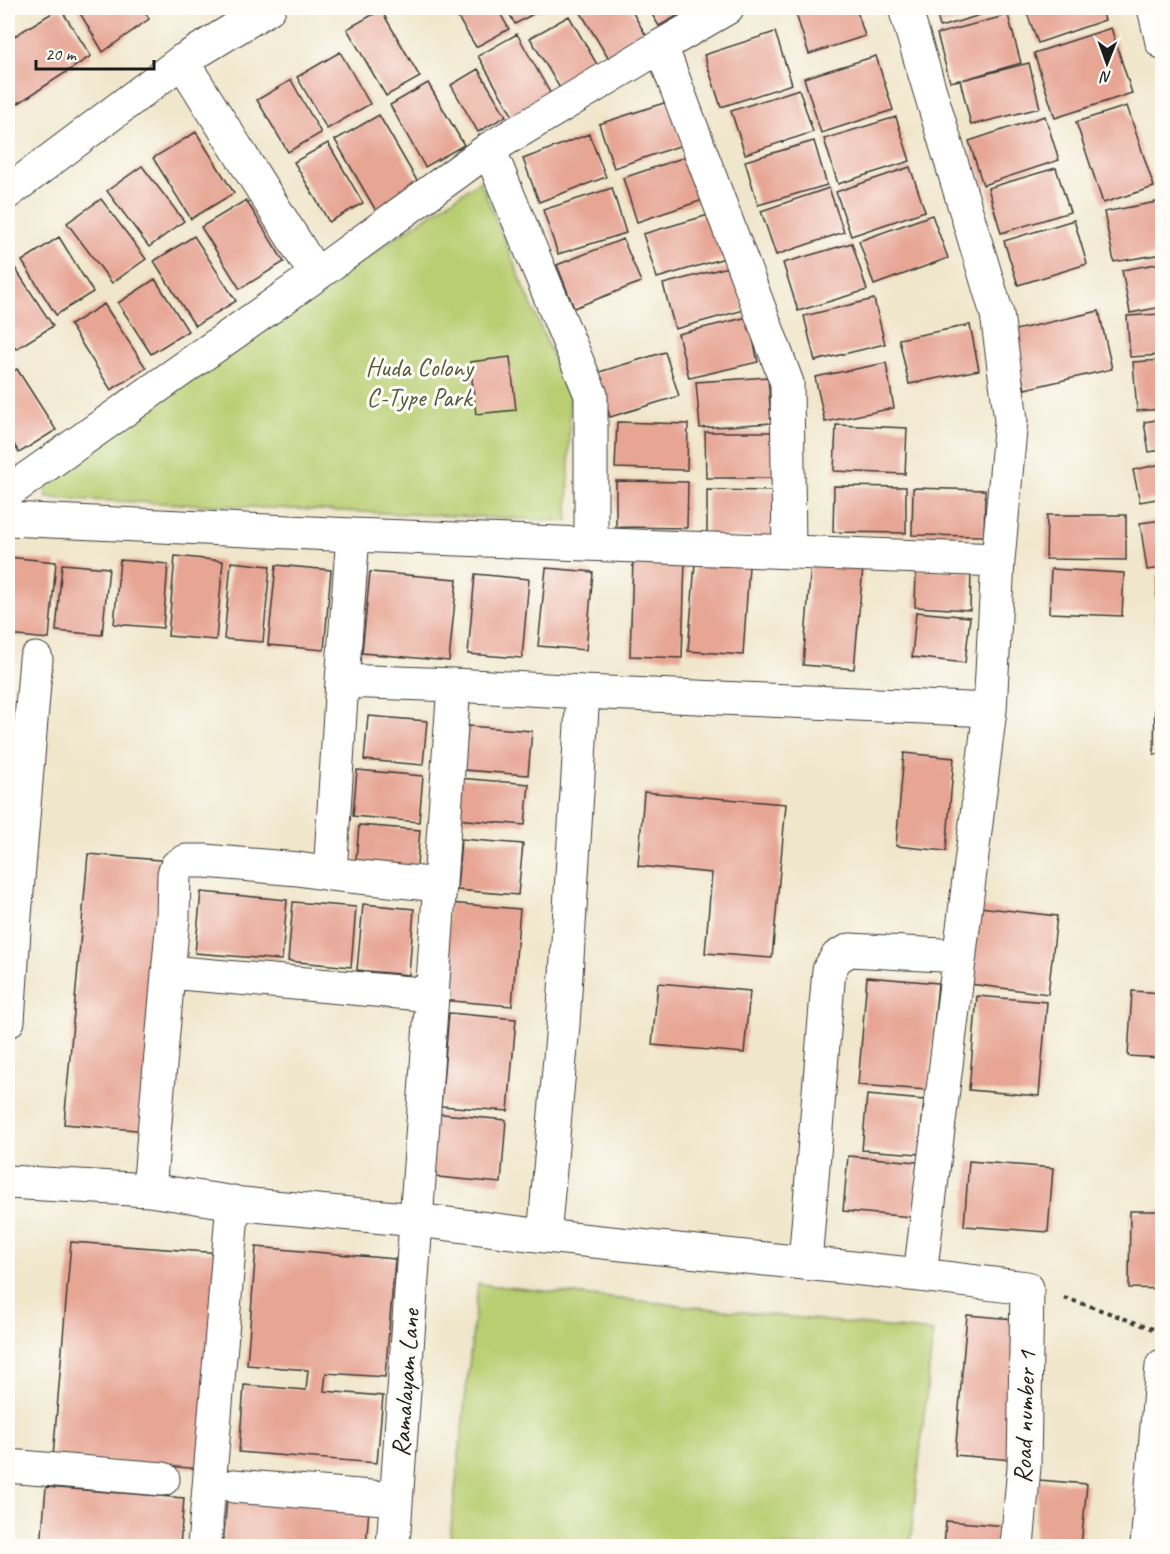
<svg xmlns="http://www.w3.org/2000/svg" width="1170" height="1554" viewBox="0 0 1170 1554" font-family="Caveat,sans-serif">
  <style>
    .green { fill: #b9ce72; stroke: #6a7547; stroke-width: 1.5 }
    .building { fill: #e7a594 }
    .lines { fill: none; stroke-linecap: round; stroke-linejoin: round }
    .minor-casing { stroke: #3c3a36; stroke-width: 35 }
    .tertiary-casing { stroke: #3c3a36; stroke-width: 35 }
    .path { stroke: #3c3a36; stroke-width: 4; stroke-dasharray: 4.5 4.5; stroke-linecap: butt }
    .minor { stroke: #fff; stroke-width: 33 }
    .tertiary { stroke: #fff; stroke-width: 33 }
    .labels { text-anchor: middle; stroke-width: 6; stroke-linejoin: round; paint-order: stroke }
    .park-label { font-size: 26px; fill: #535a3a; stroke: #fdfcf7 }
    .street-label { font-size: 26px; fill: #1c1c1c; stroke: #fdfcf7 }
  </style>
  <rect width="100%" height="100%" fill="#fdfcf7"/>
  <filter id="ink" filterUnits="userSpaceOnUse"><feTurbulence type="fractalNoise" baseFrequency=".0167" numOctaves="2"/><feDisplacementMap in="SourceGraphic" scale="12" xChannelSelector="R" yChannelSelector="G"/><feConvolveMatrix kernelMatrix="1 2 1 2 8 2 1 2 1" color-interpolation-filters="sRGB"/></filter>
  <filter id="wash" filterUnits="userSpaceOnUse"><feTurbulence type="fractalNoise" baseFrequency=".008" numOctaves="4" result="noise"/><feDisplacementMap in="SourceGraphic" scale="24" xChannelSelector="R" yChannelSelector="G"/><feGaussianBlur stdDeviation="1.35" result="paint"/><feColorMatrix in="noise" values="0 0 0 0 0 0 0 0 0 0 0 0 0 0 0 0 0 1.4 0 .05"/><feComposite in="paint" operator="in"/></filter>
  <g filter="url(#wash)">
    <rect width="100%" height="100%" fill="#f0e6cb"/>
    <!-- green -->
    <path class="green" d="M480,181L570,398L568,521L47,498L43,475Z
      M478,1284L933,1332L910,1546H449Z"/>
    <g id="blocks">
      <!-- building -->
      <path class="building" d="M60,8L91,56L8,110V40Z
        M77,8H143L149,19L103,52Z
        M452,8H497L509,29L476,47Z
        M506,8H544L515,24Z
        M578,8H630L647,37L608,58Z
        M648,8H687L688,10L659,26Z
        M794,8H856L865,36L809,54Z
        M935,8H1004L940,27Z
        M1025,8H1101L1105,20L1038,43Z
        M381,10L420,77L386,96L347,29Z
        M1008,15L1021,63L962,80L1029,63L1040,108L971,125L960,80L950,82L937,34Z
        M569,16L602,73L564,95L530,38Z
        M1111,28L1132,93L1055,118L1034,53Z
        M775,32L792,84L721,107L704,55Z
        M517,34L553,98L515,120L478,56Z
        M340,52L370,104L327,129L297,77Z
        M876,56L893,110L821,133L804,78Z
        M478,69L506,116L478,132L451,85Z
        M291,80L321,133L288,152L257,100Z
        M428,83L464,145L425,167L390,105Z
        M799,89L813,132L745,154L731,111Z
        M667,102L682,145L614,168L599,124Z
        M1127,106L1154,187L1103,203L1076,122Z
        M379,115L423,191L379,216L335,140Z
        M1045,116L1059,160L983,185L969,141Z
        M896,117L910,161L838,184L824,139Z
        M196,132L234,193L191,219L153,158Z
        M589,134L606,177L539,202L523,159Z
        M814,141L827,185L758,205L745,161Z
        M328,143L363,203L329,222L294,162Z
        M691,155L706,199L637,222L623,178Z
        M142,166L184,221L149,247L107,191Z
        M910,167L925,211L851,236L836,192Z
        M1056,168L1070,212L1001,233L988,188Z
        M612,188L626,233L558,254L543,210Z
        M829,188L844,232L776,255L761,211Z
        M101,199L146,259L112,283L67,223Z
        M246,200L284,262L240,289L201,227Z
        M1162,201V254L1114,262L1104,212Z
        M712,214L725,258L657,278L643,234Z
        M932,215L948,258L874,285L859,241Z
        M1074,220L1087,264L1018,285L1004,241Z
        M194,236L236,301L195,326L154,261Z
        M59,237L93,292L56,315L22,261Z
        M623,239L641,282L574,308L557,265Z
        M852,243L867,290L798,311L783,263Z
        M1162,263V307L1130,313L1122,270Z
        M732,266L744,310L675,329L663,284Z
        M15,268L53,326L16,349L8,337V273Z
        M155,279L188,331L151,354L118,303Z
        M874,299L885,344L815,361L804,316Z
        M104,304L146,368L111,390L70,325Z
        M1099,311L1112,369L1025,389L1011,331Z
        M1162,314V355L1130,357L1127,316Z
        M748,317L758,362L689,378L678,334Z
        M970,325L979,370L909,384L899,339Z
        M665,352L679,396L610,417L596,373Z
        M510,357L516,410L476,414L470,362Z
        M1162,360V409L1137,411L1133,362Z
        M886,363L894,408L825,422L815,377Z
        M17,369L56,430L19,453L8,434V375Z
        M768,377L771,423L700,428L696,382Z
        M1162,419V450L1149,452L1144,422Z
        M617,422L688,424L687,470L615,468Z
        M836,425L907,428L905,474L834,471Z
        M705,432H777V478H706Z
        M1162,464V498L1140,502L1133,470Z
        M616,481L688,482L687,528L616,527Z
        M834,486L906,487V533L833,532Z
        M913,488L985,490L984,536L912,535Z
        M707,490L780,491L779,537L707,536Z
        M1047,515H1126V560L1046,559Z
        M1162,520V568L1147,570L1140,523Z
        M175,556L223,561L216,640L168,636Z
        M8,557L56,562L49,639L8,635Z
        M633,559L685,560L682,658L630,656Z
        M120,560L168,564L163,628L114,624Z
        M231,562L270,566L263,642L224,639Z
        M695,563L749,566L743,655L688,651Z
        M811,563L863,567L854,669L803,665Z
        M62,564L109,568L102,635L56,631Z
        M276,565L331,570L324,650L268,645Z
        M546,568L593,572L586,650L538,646Z
        M1051,569L1124,573L1122,616L1049,613Z
        M916,570L971,571L970,610L915,607Z
        M370,572L457,579L449,661L362,653Z
        M475,574L529,579L522,658L468,654Z
        M1157,576H1162V754H1154Z
        M916,612L970,617L965,663L912,657Z
        M368,716L427,721L423,765L364,760Z
        M468,726L532,731L528,775L464,770Z
        M904,753L954,758L946,851L896,846Z
        M357,770L423,776L419,822L353,816Z
        M459,778L529,784L525,825L456,819Z
        M644,792L786,804L772,958L705,953L712,873L638,866Z
        M359,825L420,830L416,876L355,871Z
        M461,839L523,844L518,895L457,890Z
        M88,854L171,861L148,1131L64,1124Z
        M201,892L287,900L282,960L195,953Z
        M293,902L356,907L351,967L288,961Z
        M449,903L520,909L512,1006L441,1000Z
        M363,904L414,909L409,975L357,970Z
        M979,907L1057,916L1048,994L970,984Z
        M867,977L938,983L928,1090L858,1085Z
        M658,983L750,991L744,1053L652,1045Z
        M1132,991L1162,993V1058L1128,1056Z
        M977,996L1047,1002L1039,1096L969,1090Z
        M449,1013L516,1019L508,1111L441,1106Z
        M867,1095L924,1100L919,1154L862,1150Z
        M432,1113L506,1120L501,1183L427,1176Z
        M848,1156L917,1162L913,1217L843,1211Z
        M969,1161L1053,1168L1048,1232L964,1226Z
        M1130,1211H1162V1289L1129,1288Z
        M71,1242L220,1253L202,1469L53,1457Z
        M256,1247L395,1259L385,1377L326,1373L324,1391L383,1396L377,1463L239,1452L244,1385L306,1390L308,1370L247,1365Z
        M967,1315L1025,1320L1013,1460L955,1455Z
        M1039,1480L1087,1484L1081,1546H1033Z
        M46,1487L184,1498L180,1546H41Z
        M227,1498L369,1509L366,1546H223Z
        M946,1521L1007,1526L1005,1546H944Z"/>
    </g>
  </g>
  <g filter="url(#ink)">
    <use href="#blocks" fill-opacity="0" stroke="#3c3a36" stroke-width="1.5"/>
    <g class="lines">
      <defs>
        <path id="minor" d="M727,8L661,46L787,383L789,552
          M905,8L997,314L1011,420L998,560L990,710L920,1275
          M1154,8L1162,42
          M182,61L316,275
          M489,149L591,395V544
          M8,492L316,275L489,149L661,46
          M8,519L353,535L998,560
          M342,681L454,685L583,692L990,710
          M330,874L440,885
          M168,972L433,995
          M8,1021L15,916L36,659
          M8,1182L149,1190L242,1204L417,1220L544,1236L920,1275L1027,1288L1024,1467L1017,1546
          M149,1190L173,918L174,874L177,866L186,861H205L298,869L330,874L342,681L353,535
          M544,1236L563,1025L583,692
          M805,1263L829,970L837,957L850,950L960,956
          M8,1466L163,1479
          M234,1486L396,1499
          M204,1546L233,1202
          M393,1546L454,685
          M1147,1546L1162,1366"/>
        <path id="tertiary" d="M8,192L182,61L269,8"/>
      </defs>
      <!-- minor casing -->
      <use href="#minor" class="minor-casing"/>
      <!-- tertiary casing -->
      <use href="#tertiary" class="tertiary-casing"/>
      <!-- path -->
      <path class="path" d="M1064,1298L1087,1305L1153,1329"/>
      <!-- minor -->
      <use href="#minor" class="minor"/>
      <!-- tertiary -->
      <use href="#tertiary" class="tertiary"/>
    </g>
  </g>
  <g class="labels">
    <!-- park labels -->
    <g class="park-label">
      <text x="419" y="376">Huda Colony<tspan x="419" dy="30">C-Type Park</tspan></text>
    </g>
    <!-- street labels -->
    <g class="street-label">
      <text transform="translate(405 1383) rotate(-86)" y="9">Ramalayam Lane</text>
      <text transform="translate(1024 1417) rotate(-88)" y="9">Road number 1</text>
    </g>
  </g>
  <!-- margin -->
  <rect width="1170" height="1554" fill="none" stroke="#fdfcf7" stroke-width="30"/>
  <!-- north arrow -->
  <g transform="translate(1107 63) rotate(181)" stroke="#fdfcf7" stroke-width="4.5" paint-order="stroke">
  <path d="M0-4.5L10 22L0 15L-10 22Z" fill="#1c1c1c"/>
  <text y="-9" font-size="16" font-weight="bold" text-anchor="middle" fill="#1c1c1c">N</text>
  </g>
  <!-- scale -->
  <path d="M36 60v9h118v-9" fill="none" stroke="#1c1c1c" stroke-width="3"/>
  <text x="45" y="60" font-size="18" fill="#1c1c1c" stroke="#fdfcf7" stroke-width="4.5" paint-order="stroke">20 m</text>
</svg>
